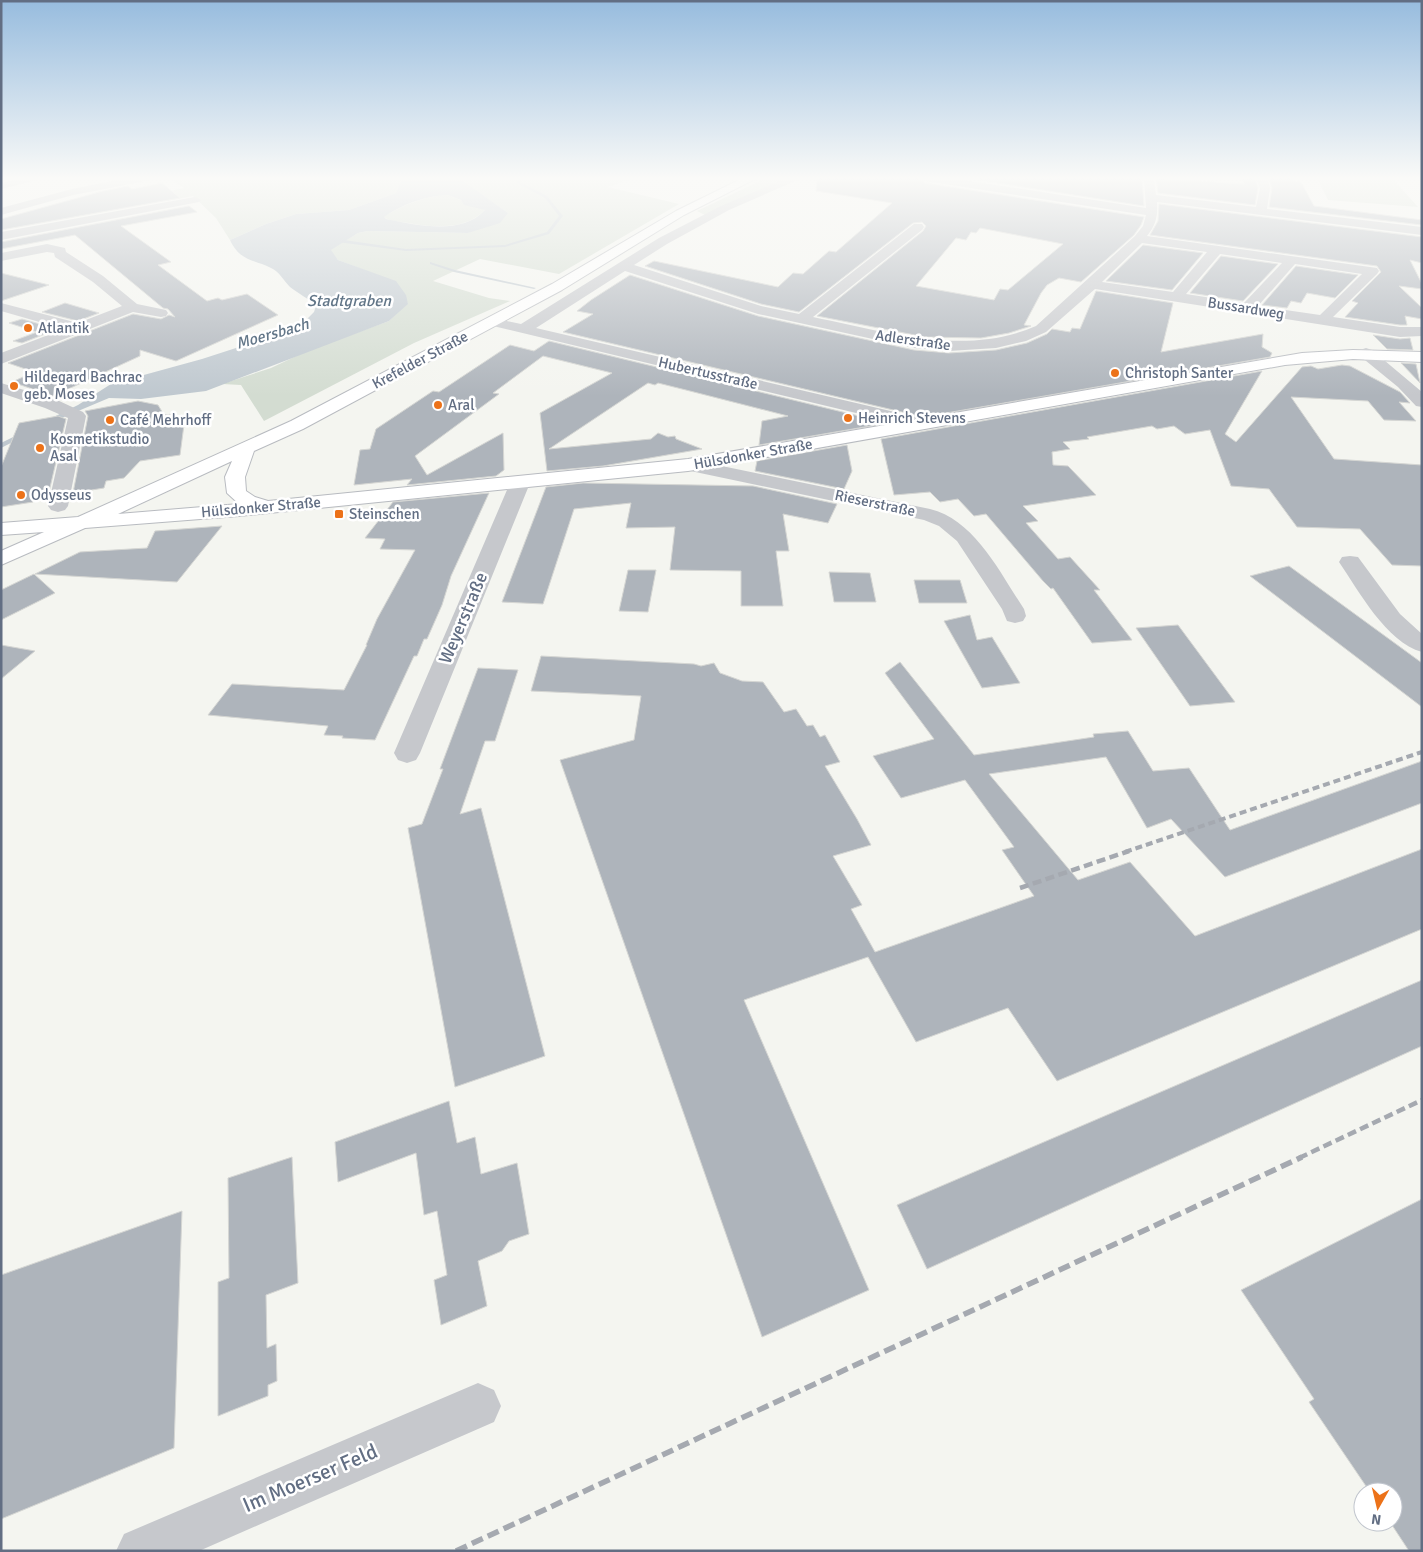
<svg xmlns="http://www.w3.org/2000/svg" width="1423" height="1552" viewBox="0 0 1423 1552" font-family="Signika,sans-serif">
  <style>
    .green { fill: #d3dcd1 }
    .water { fill: #bfc8cf; fill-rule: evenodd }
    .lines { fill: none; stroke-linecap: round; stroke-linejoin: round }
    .stream { fill: #bfc8cf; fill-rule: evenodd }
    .building { fill: #aeb4bb; stroke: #d5d6d3; fill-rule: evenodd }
    .secondary-casing { stroke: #b8bbc0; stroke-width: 2 }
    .street { fill: #c6c8cc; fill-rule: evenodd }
    .secondary { fill: #fff; fill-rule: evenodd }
    .rail-far2 { stroke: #a5a9b0; stroke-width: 4; stroke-dasharray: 7 4; stroke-linecap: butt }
    .rail-far1 { stroke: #a5a9b0; stroke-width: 4.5; stroke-dasharray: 9 4.5; stroke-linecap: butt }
    .rail { stroke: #a5a9b0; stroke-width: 5.5; stroke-dasharray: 12 5.5; stroke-linecap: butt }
    .poi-dot { fill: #ec7219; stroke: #fff; stroke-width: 2 }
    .labels { text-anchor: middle; stroke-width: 5; stroke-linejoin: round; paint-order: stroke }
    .far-street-label { font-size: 15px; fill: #626e83; stroke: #fff }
    .far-poi-label { font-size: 15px; fill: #626e83; stroke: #fff; text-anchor: start }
    .far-water-label { font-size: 16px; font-style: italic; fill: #627688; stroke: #fff }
    .street-label { font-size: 18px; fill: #626e83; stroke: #fff }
    .near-street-label { font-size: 21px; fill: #626e83; stroke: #fff }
  </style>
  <rect width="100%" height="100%" fill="#f4f5f0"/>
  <!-- green -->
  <path class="green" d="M169,178H402L396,193L349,210L296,214L266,224L230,240L216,218L193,196L166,201L156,194L184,188Z
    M463,178H634L608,187L679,204L559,274L480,259L433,281L489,298L510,301L414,343L264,421L241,385L222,384L271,368L307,351L389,321L408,303L364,270L338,260L330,250L358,233L368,231L468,233L508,213L462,181Z
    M766,178H788L705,215L697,211Z
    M1317,178H1392L1418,207L1328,200Z
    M448,195L485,210C464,232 429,227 402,222C396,221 389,221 383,217C403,205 424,196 448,195Z"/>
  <!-- water -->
  <path class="water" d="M402,178H463V181L508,213L500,223L468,233L368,231L358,233L331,250L338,260L396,281L406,295L408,304L389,321L206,391L141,399L109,398L52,422L1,448V443L78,405L111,384L202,359L261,340L305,321L314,312L316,306C308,298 299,294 290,287C284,281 279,271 271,268C252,259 240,261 230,240L266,224L296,214L349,210L396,193ZM448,195L461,200L464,205L485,210C461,236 417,225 386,219L384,217C403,204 425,196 448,195Z"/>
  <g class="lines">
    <!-- stream -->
    <path class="stream" d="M518,178H521L520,182L547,196L563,216L549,234L505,247L406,251L330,241L344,240L406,249L505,245L547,232L559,216L545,198L517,183Z
      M430,262L455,270L536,288L534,289L454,272L430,264Z"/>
  </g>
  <!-- building -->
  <path class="building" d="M817,178H918L925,183L1144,217L1141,225L1134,235L1081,282L1059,278L1047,285L1041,293L1024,325L1031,326L1009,333L981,338L925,337L817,316L923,231L926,226L922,222L913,223L799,312L761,304L645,266L654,261L778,287L793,273L803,274L829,251L836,252L892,203L816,191ZM980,228L1063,244L1008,290L1000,289L994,300L916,286L956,238L966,240L971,232L976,233Z
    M966,178H1142L1144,206Z
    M1156,178L1244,184L1242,178H1254L1258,188L1255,205L1158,193Z
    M1269,178H1292L1294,181L1301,182L1314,206L1422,220V225L1269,207L1272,188Z
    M162,183L180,198L1,230V219L103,191L128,186L132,189Z
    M1159,204L1422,237V263L1410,260L1422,284V289L1399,286L1422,308V319L1405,316L1407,325H1400L1345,317L1358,303L1352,301L1381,272L1377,266L1150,235L1158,221Z
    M189,206L197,212L121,226L171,262L158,265L207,301L218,298L222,300L247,294L278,315L176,361L140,350V356L53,396L12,382L34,372L8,363L133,314L161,319L169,315L175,317L168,309L163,308L75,235L1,249V242Z
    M1143,245L1203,253L1172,290L1106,281Z
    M1221,256L1278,264L1243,301L1190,293Z
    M1296,266L1358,275L1335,298L1307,293L1301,303L1291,301L1287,308L1262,305Z
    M1,273L49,285L1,301Z
    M630,275L758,316L914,350L949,353L996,350L1027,343L1047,334L1052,329L1070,332L1072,328L1080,329L1096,291L1173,303L1161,352L1263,334L1262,347L1272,353L1270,357L923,417L563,332L593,314L577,311L591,300Z
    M65,303L99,313L78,321L42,312Z
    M22,319L58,329L22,343L13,341L37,332L9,323Z
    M1373,335L1400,339L1410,338L1413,350L1387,349Z
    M549,341L888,423L759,445L762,421L788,416L686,390L658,383L655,385L648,383L549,449L651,439L658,433L668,437L675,436L676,439L702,449L603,466L547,471L540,413L612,373L543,356L493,393L499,394L415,456L427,475L503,433L504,470L496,476L407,485L412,479L354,485L360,450L370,449L376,429L433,391L439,392L510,345L534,351Z
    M1401,363L1416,364L1420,383Z
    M1342,365L1350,366L1400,392L1410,403L1399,402L1416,421L1384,420L1368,401L1291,397L1334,459L1422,465V566L1392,565L1360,529L1297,527L1269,489L1231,486L1210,430L1185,434L1174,426L1157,429L1152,426L1087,437L1089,439L1063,442L1070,449L1052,452L1053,465L1068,466L1096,495L1023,506L1038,521L1026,523L1058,559L1070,557L1100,590H1094L1132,640L1092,643L1053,588L1051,589L1043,581L986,514L974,516L958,499L940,502L930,492L894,495L881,439L1262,371L1225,434L1236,442L1302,367L1311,366L1318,369Z
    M138,401L158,405L164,415L173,414V419L185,417L180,455L140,461L124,478L106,481L104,488L73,493L88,416L85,411Z
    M58,416L66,419L48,496L34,498L33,502L1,507V467L19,423Z
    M847,445L852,471L844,489L755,471L757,461Z
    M583,483L753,486L837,504L828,523L783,514L789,551H776L783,606H741V571L670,570L675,527L626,528L631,503L574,509L543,604L502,602L546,487Z
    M489,493L451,576L442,605L427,639H424L417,656H414L375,740L342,738L343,736L324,735L328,726L208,715L232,684L344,690L367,645H366L377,619L415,550L380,549L385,539L365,538L393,502Z
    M222,526L177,582L35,574L80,552L147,548L155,531Z
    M1289,566L1422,663V707L1250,576Z
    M628,570H656L648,612L619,611Z
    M829,572L870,573L876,602H834Z
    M34,574L55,593L1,620V590Z
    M914,580H960L967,603H919Z
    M970,615L977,640L992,637L1020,683L982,688L944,621Z
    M1178,625L1235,702L1190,706L1136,628Z
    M1,645L35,651L1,679Z
    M541,656L694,664L701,666L714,663L720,673L742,681L763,682L784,712L796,709L807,726L813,725L820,737L825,735L840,762L825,766L857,819L871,845L833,856L862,905L851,909L875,952L1034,896L1002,850L1014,847L965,780L901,798L873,756L934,739L885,673L900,662L974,755L1094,737L1093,734L1128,731L1153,771L1189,768L1230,830L1422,761V803L1225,877L1171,819L1147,828L1106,757L989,774L1078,880L1130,862L1195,936L1422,849V929L1057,1081L1008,1008L916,1042L868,957L744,1000L869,1290L762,1337L560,760L634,740L641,696L531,691Z
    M478,668L518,670L495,741H485L460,814L481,808L545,1056L455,1087L408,828L422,824L443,769H440Z
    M1422,980V1046L927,1269L897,1205Z
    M449,1101L457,1143L475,1137L481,1174L517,1163L529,1234L509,1241L502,1251L478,1261L487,1306L441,1325L434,1280L447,1275L437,1211L424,1215L416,1153L338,1182L335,1142Z
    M292,1157L298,1283L266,1295L267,1348L276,1344L277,1381L268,1385V1396L218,1416V1282L229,1278L228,1178Z
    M1422,1199V1551H1409L1390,1522H1393V1492H1370L1309,1402L1314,1399L1241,1290Z
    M182,1211L174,1448L1,1519V1275Z"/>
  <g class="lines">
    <defs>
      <path id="secondary" d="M743,178H757L684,215L562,290L303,429L254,451L245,477L246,491L255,497L268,501L688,459L1302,353L1353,350L1422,352V362L1353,359L1285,365L688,471L239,516L85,528L1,565V551L44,532L1,535V523L78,517L291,421L552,284L676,211ZM232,461L225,477L227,493L239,504L118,514Z"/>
    </defs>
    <!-- secondary casing -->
    <use href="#secondary" class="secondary-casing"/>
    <!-- street -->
    <path class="street" d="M22,178H46L1,189V183Z
      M126,178H151L146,181L73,195L1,215V208L72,189Z
      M787,178H802L729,210L667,244L634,265L761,306L799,314L914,224H922L924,227L922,230L813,317C886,332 965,357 1036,326L1135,236L1143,226L1146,215L925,181L920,178H950L1146,208L1144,178H1154L1156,195L1256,207L1260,188L1256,178H1267L1270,188L1267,209L1422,227V235L1157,202C1158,216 1156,225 1147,236L1377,268L1379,271L1377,274L1333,317L1400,327H1422V336L1400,337L1095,289L1046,332L1026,341L996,348L949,351L914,348L758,314L625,271L536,328L929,420L932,424L929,428L923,429L493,326L488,325L486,322L488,319L493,318L521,324L659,238L721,206ZM1142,243L1207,252L1173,292L1102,282ZM1220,254L1282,263L1244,303L1186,294ZM1295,264L1362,274L1320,315L1258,306Z
      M195,197L201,200L199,202L1,240V232Z
      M47,244L65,248L66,252L103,276L137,304L166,310L168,313L166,316L161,317L133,312L1,364V353L64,329L1,311V303L78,323L122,306L93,282L55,257L54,253L47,252L1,261V253Z
      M1366,348L1372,350L1422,392V407L1416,406L1398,387L1360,356L1358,353L1360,350Z
      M1,383L57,400L83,412L86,416L68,506L65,510L58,512L51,510L48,506L68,418L45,408L1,393Z
      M688,459L930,509C975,520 1000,573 1024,609L1026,616L1023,621L1015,623L1007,621L1002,609L957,541L939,526L924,520L681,469L679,465L681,461Z
      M520,477L527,479L530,483L420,753L416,760L407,763L398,760L394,753L510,483L513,479Z
      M1350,556L1358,557L1400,614L1422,634V652C1386,642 1359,591 1339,562L1342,557Z
      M478,1383L494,1390L501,1406L494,1422L199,1551H116L124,1534Z"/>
    <!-- secondary -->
    <use href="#secondary" class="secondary"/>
    <!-- rail-far2 -->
    <path class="rail-far2" d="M1125,852L1422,752"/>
    <!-- rail-far1 -->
    <path class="rail-far1" d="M1020,888L1129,851
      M1299,1158L1422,1100"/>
    <!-- rail -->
    <path class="rail" d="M456,1551L1302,1157"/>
  </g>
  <!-- sky -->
  <linearGradient id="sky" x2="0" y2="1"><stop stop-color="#97bcde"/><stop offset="0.45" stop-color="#fafaf8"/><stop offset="1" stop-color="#fafaf8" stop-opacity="0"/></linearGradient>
  <rect width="1423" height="396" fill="url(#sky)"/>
  <!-- markers -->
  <g class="poi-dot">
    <circle cx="28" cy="328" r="5"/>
    <circle cx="1115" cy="373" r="5"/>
    <circle cx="14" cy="386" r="5"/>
    <circle cx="438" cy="405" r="5"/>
    <circle cx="848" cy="418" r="5"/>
    <circle cx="110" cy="420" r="5"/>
    <circle cx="40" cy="448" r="5"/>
    <circle cx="21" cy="495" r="5"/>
    <rect x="334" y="509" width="10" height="10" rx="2.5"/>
  </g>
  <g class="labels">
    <!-- far-street labels -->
    <g class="far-street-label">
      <text transform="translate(1246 308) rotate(9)" y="5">Bussardweg</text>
      <text transform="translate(913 340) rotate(8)" y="5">Adlerstraße</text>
      <text transform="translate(420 360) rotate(-28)" y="5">Krefelder Straße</text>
      <text transform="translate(708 373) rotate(13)" y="5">Hubertusstraße</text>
      <text transform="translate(753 454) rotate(-10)" y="5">Hülsdonker Straße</text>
      <text transform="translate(875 503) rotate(12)" y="5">Rieserstraße</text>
      <text transform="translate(261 507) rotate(-5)" y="5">Hülsdonker Straße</text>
    </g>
    <!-- far-poi labels -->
    <g class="far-poi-label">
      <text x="38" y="333">Atlantik</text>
      <text x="1125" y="378">Christoph Santer</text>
      <text x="24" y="382">Hildegard Bachrac<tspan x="24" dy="17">geb. Moses</tspan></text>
      <text x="448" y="410">Aral</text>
      <text x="858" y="423">Heinrich Stevens</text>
      <text x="120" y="425">Café Mehrhoff</text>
      <text x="50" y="444">Kosmetikstudio<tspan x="50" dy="17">Asal</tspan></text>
      <text x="31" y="500">Odysseus</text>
      <text x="349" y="519">Steinschen</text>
    </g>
    <!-- far-water labels -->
    <g class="far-water-label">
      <text x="349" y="306">Stadtgraben</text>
      <text transform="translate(272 333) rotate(-16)" y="6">Moersbach</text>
    </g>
    <!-- street labels -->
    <g class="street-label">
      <text transform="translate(463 618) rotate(-67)" y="6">Weyerstraße</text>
    </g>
    <!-- near-street labels -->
    <g class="near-street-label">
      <text transform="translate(310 1478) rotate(-23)" y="7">Im Moerser Feld</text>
    </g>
  </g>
  <!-- border -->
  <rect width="1423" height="1552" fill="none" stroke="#626e83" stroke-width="5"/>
  <!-- north arrow -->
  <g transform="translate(1378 1507) rotate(188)"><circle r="24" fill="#ffffff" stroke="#c0c5cd"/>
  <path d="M0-4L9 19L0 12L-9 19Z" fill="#ec7219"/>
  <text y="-8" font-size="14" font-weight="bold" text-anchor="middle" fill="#626e83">N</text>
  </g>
</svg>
